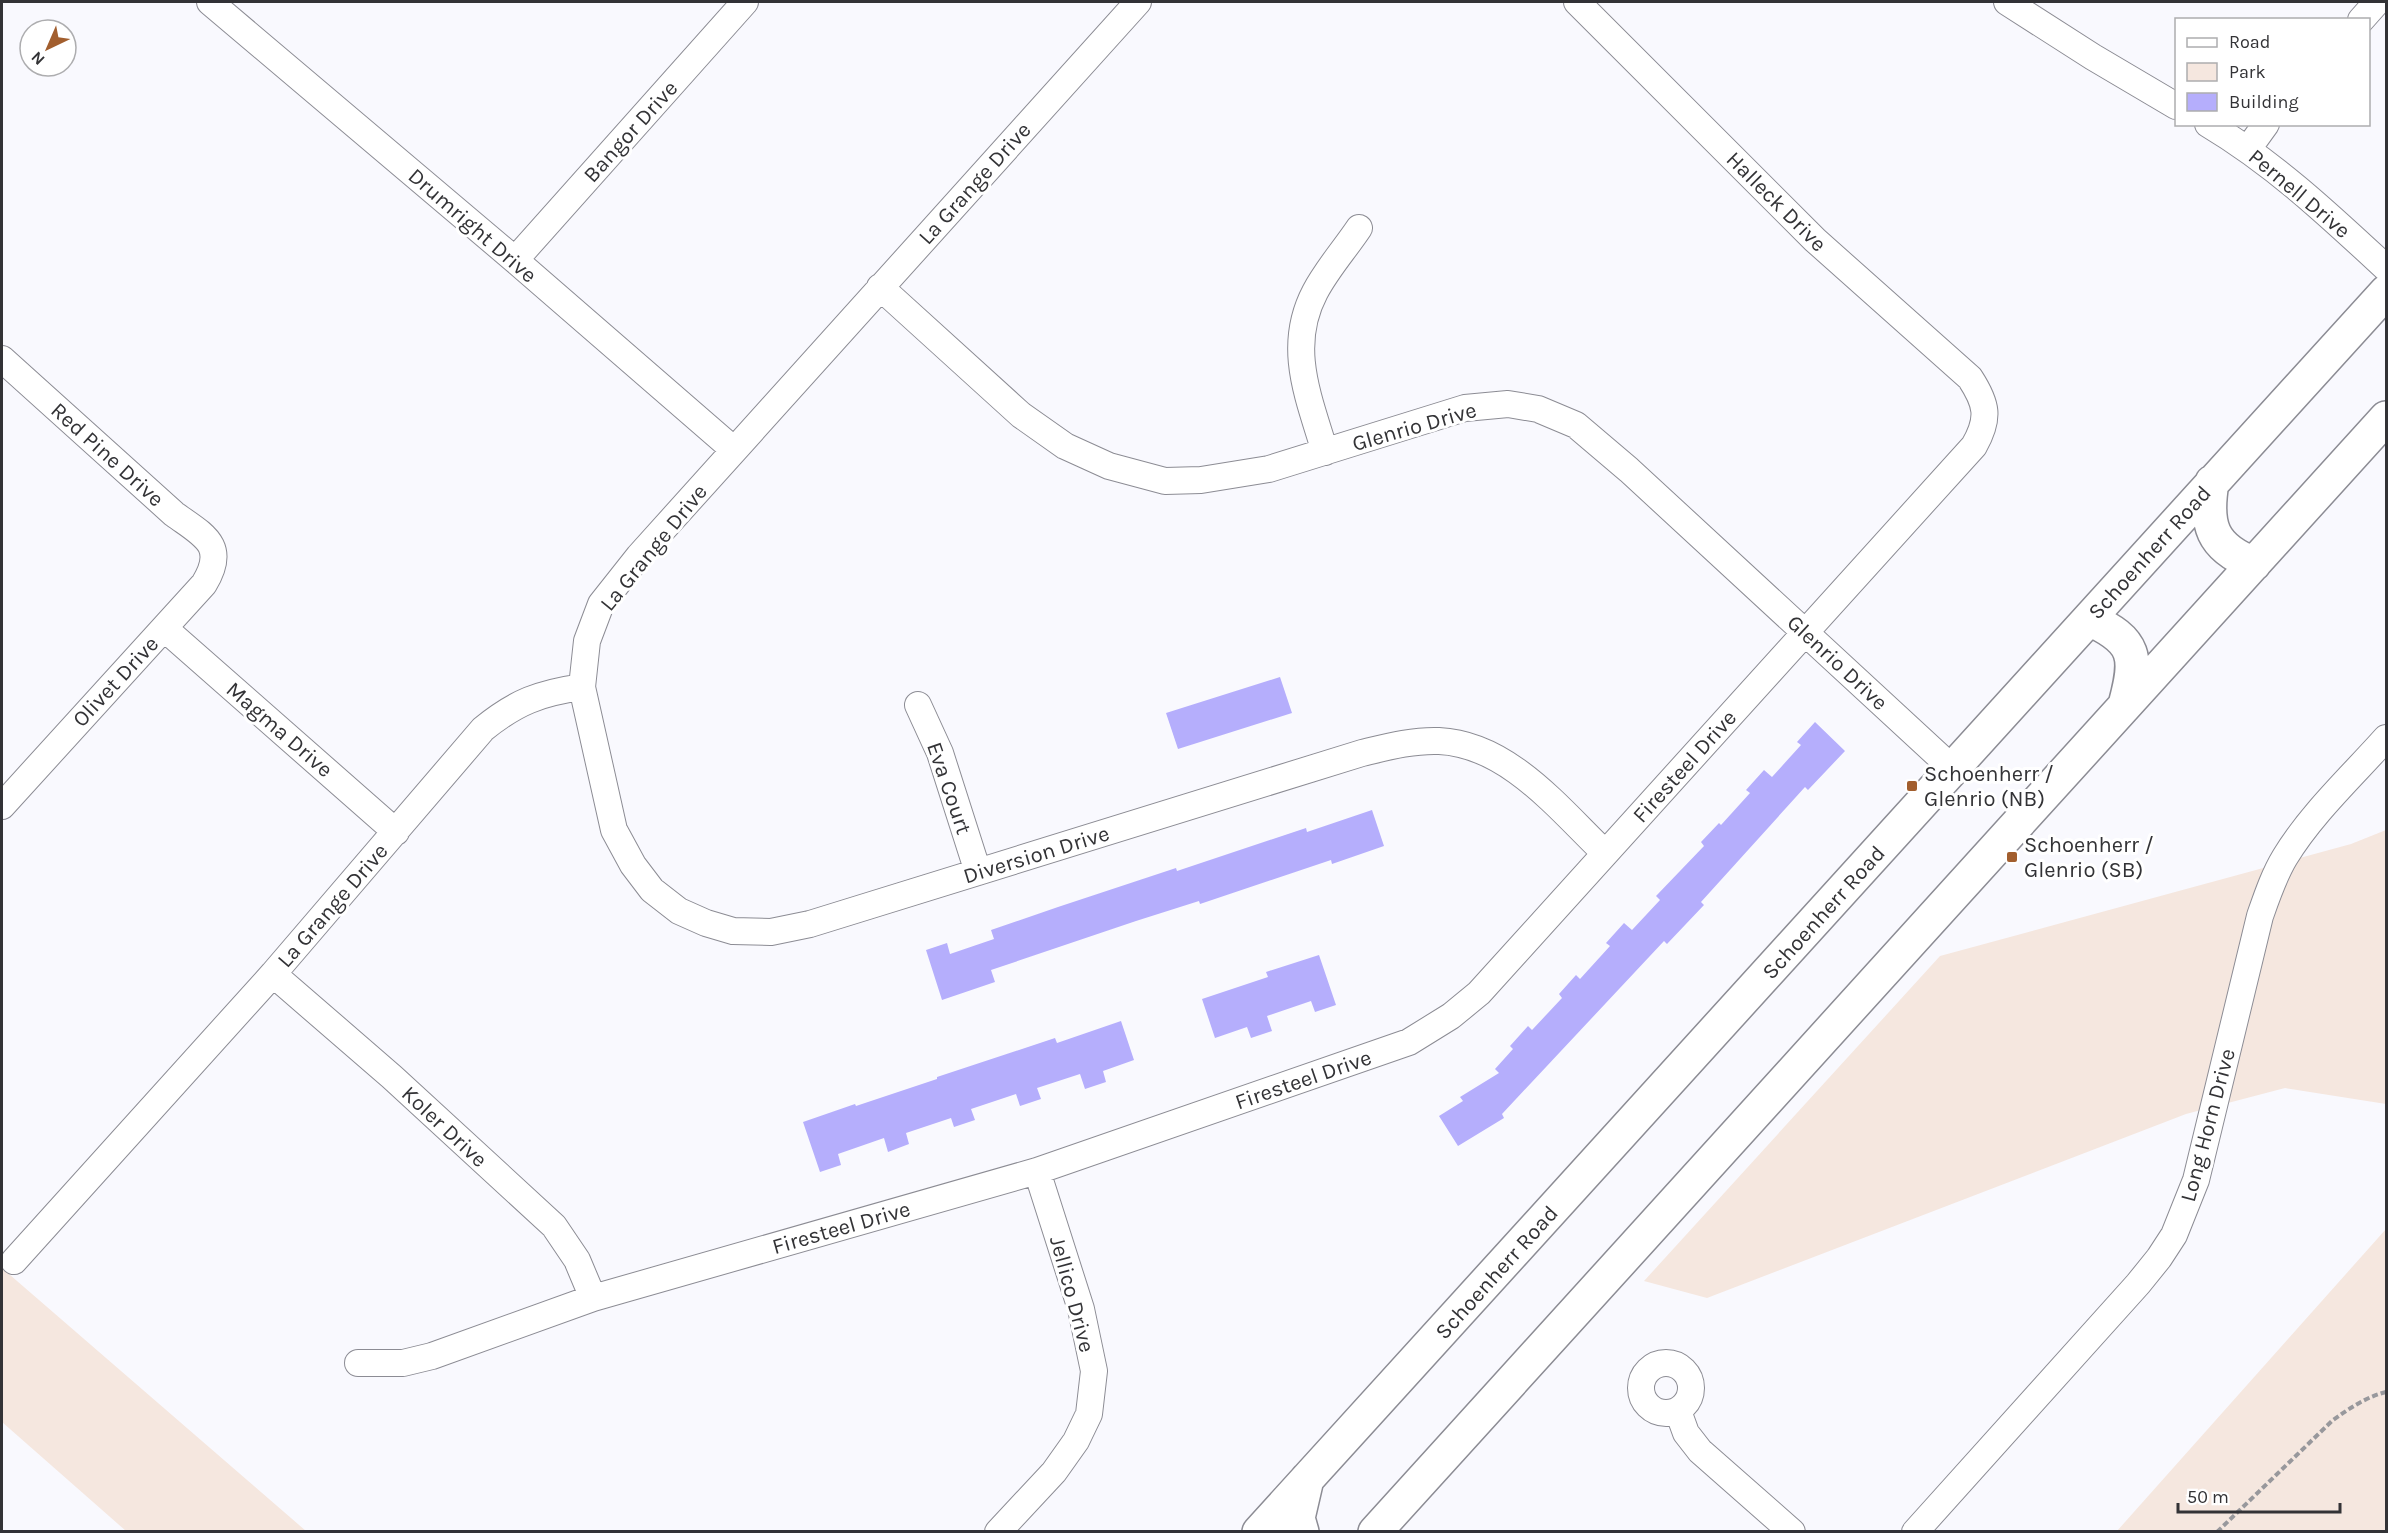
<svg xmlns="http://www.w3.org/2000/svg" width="2388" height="1533" viewBox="0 0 2388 1533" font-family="Karla,sans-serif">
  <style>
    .green { fill: #f5e7df }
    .building { fill: #b5aefc }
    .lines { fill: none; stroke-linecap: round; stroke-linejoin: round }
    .street-casing { stroke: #8c8c94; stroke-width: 28 }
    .secondary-casing { stroke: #8c8c94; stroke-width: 36 }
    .path { stroke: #98989c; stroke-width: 4; stroke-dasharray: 6 3; stroke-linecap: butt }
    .street { stroke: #fff; stroke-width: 26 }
    .secondary { stroke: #fff; stroke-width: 33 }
    .poi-dot { fill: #a25e2e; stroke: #fff; stroke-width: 2 }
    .labels { text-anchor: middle; stroke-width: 6; stroke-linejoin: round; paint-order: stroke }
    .street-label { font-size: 22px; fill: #333336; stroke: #fff }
    .poi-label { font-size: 22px; fill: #333336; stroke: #fff; text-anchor: start }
  </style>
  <rect width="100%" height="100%" fill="#f9f9fe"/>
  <!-- green -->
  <path class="green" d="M2386,830V1104L2285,1088L2186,1114L1707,1298L1644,1281L1940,956L2351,844Z
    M2386,1229V1531H2117Z
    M2,1268L306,1531H126L2,1422Z"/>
  <!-- building -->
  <path class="building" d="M1280,677L1292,713L1178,749L1166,713Z
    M1815,722L1845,751L1808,790L1805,787L1701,902L1704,905L1667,944L1664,941L1502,1114L1504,1118L1458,1146L1439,1116L1463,1101L1460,1097L1499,1073L1495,1069L1513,1049L1510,1046L1528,1026L1532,1030L1562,998L1559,994L1576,975L1580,979L1610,946L1606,943L1624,923L1632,930L1660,900L1656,896L1704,846L1701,842L1719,823L1721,825L1750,793L1746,790L1764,770L1772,777L1801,745L1797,742Z
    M1372,810L1384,846L1332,864L1331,860L1200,904L1199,901L1136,921L991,970L995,982L942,1000L926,950L947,943L950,954L994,939L991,930L1058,907L1176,868L1177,871L1306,828L1307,832Z
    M1319,955L1336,1005L1315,1012L1311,1001L1267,1016L1272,1031L1251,1038L1247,1027L1215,1038L1202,999L1268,977L1266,972Z
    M1121,1021L1134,1060L1103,1071L1106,1082L1085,1089L1080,1074L1037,1088L1041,1099L1020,1106L1016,1094L971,1109L975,1120L954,1127L951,1118L906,1133L909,1144L888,1152L884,1138L838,1154L841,1165L820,1172L803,1122L855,1104L856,1106L937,1079V1077L1055,1038L1057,1043Z"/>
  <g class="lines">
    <defs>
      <path id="street" d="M210,2L515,260L734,450
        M1138,2L639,556L601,604L587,641L582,687L614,830L633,865L652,890L679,911L706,923L733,931L771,932L810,924L1362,753C1387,747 1413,740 1439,741C1508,744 1559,809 1605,853
        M2007,2L2093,57L2176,106
        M2361,20L2377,2
        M2208,124C2275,164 2330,216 2386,268
        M2248,149L2266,124
        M515,260L745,2
        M880,287L1021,415L1065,446L1109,466L1165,481L1201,480L1269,469L1465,408L1508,404L1538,409L1576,425L1629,470L1953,769
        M2,359L174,514C203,535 228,545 204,584L2,806
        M1325,452C1309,398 1286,347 1315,292C1327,269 1345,249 1359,228
        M164,628L396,832
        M918,705L940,753L978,872
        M273,974L392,1077L554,1226L577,1260L593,1298
        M14,1261L273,974L483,729C516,702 540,693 582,687
        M1641 1388a25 25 0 1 1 50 0a25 25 0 1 1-50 0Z
        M358,1363H403L432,1356L593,1298L1037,1171L1409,1042L1451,1016L1479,993L1974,446C1990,418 1987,404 1970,378L1815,240L1577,2
        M1678,1411L1686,1433L1700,1451L1792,1532
        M998,1532L1054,1472L1076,1441L1089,1414L1094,1371L1081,1309L1037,1171
        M1915,1532L2138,1284L2159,1258L2174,1235L2196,1180L2260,916C2267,896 2274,875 2285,857C2311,814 2353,775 2386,738"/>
      <path id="secondary" d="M2212,482C2205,525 2211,547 2254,564
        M2089,619C2137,641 2138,657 2125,705
        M1259,1532L2386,292
        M1302,1532L1298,1518L1307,1479
        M1375,1532L2386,418"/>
    </defs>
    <!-- street casing -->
    <use href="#street" class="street-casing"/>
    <!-- secondary casing -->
    <use href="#secondary" class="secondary-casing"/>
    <!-- path -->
    <path class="path" d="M2217,1532L2333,1420C2350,1408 2366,1397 2386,1392"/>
    <!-- street -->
    <use href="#street" class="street"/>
    <!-- secondary -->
    <use href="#secondary" class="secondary"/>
  </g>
  <!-- markers -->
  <g class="poi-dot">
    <rect x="1906" y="780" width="12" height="12" rx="3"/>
    <rect x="2006" y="851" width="12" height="12" rx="3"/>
  </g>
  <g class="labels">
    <!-- street labels -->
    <g class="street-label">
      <text transform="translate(630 131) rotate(-48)" y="8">Bangor Drive</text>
      <text transform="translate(974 183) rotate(-48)" y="8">La Grange Drive</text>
      <text transform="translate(2300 193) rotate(40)" y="8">Pernell Drive</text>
      <text transform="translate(1777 201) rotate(45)" y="8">Halleck Drive</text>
      <text transform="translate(473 225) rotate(41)" y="8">Drumright Drive</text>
      <text transform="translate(1414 426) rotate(-16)" y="8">Glenrio Drive</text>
      <text transform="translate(108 454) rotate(42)" y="8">Red Pine Drive</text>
      <text transform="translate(653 547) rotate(-51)" y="8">La Grange Drive</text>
      <text transform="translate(2149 552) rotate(-48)" y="8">Schoenherr Road</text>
      <text transform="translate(1838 662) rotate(43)" y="8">Glenrio Drive</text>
      <text transform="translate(115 681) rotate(-47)" y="8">Olivet Drive</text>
      <text transform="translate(280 729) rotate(41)" y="8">Magma Drive</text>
      <text transform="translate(1684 766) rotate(-48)" y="8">Firesteel Drive</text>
      <text transform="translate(950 788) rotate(71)" y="8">Eva Court</text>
      <text transform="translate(1036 854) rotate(-17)" y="8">Diversion Drive</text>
      <text transform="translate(332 905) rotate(-49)" y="8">La Grange Drive</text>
      <text transform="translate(1823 912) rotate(-48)" y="8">Schoenherr Road</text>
      <text transform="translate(1303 1079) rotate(-19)" y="8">Firesteel Drive</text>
      <text transform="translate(2207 1125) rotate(-75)" y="8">Long Horn Drive</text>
      <text transform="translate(445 1126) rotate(43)" y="8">Koler Drive</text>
      <text transform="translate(841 1227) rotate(-16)" y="8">Firesteel Drive</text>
      <text transform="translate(1496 1272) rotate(-48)" y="8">Schoenherr Road</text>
      <text transform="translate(1073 1294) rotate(75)" y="8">Jellico Drive</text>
    </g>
    <!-- poi labels -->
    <g class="poi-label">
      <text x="1924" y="781">Schoenherr /<tspan x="1924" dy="25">Glenrio (NB)</tspan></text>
      <text x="2024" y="852">Schoenherr /<tspan x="2024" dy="25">Glenrio (SB)</tspan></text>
    </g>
  </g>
  <!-- border -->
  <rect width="2388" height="1533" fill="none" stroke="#333336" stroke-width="6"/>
  <!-- legend -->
  <rect x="2175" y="18" width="195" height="108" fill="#ffffff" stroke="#adadaf" stroke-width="1.5"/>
  <rect x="2187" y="38" width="30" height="9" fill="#ffffff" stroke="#adadaf" stroke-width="1.5"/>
  <text x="2229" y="48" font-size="18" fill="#333336">Road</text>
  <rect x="2187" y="63" width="30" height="18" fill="#f5e7df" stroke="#adadaf" stroke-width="1.5"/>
  <text x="2229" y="78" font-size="18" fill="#333336">Park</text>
  <rect x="2187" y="93" width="30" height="18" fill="#b5aefc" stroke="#adadaf" stroke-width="1.5"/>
  <text x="2229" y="108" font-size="18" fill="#333336">Building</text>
  <!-- north arrow -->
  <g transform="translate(48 48) rotate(224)"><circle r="28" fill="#ffffff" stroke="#adadaf" stroke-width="1.5"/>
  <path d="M0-4.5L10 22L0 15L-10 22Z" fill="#a25e2e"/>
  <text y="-9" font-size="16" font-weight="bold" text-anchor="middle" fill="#333336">N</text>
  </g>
  <!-- scale -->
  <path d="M2178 1503v9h162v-9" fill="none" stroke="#333336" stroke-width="3"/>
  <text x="2187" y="1503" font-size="18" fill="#333336" stroke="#ffffff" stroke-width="4.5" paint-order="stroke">50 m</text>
</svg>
